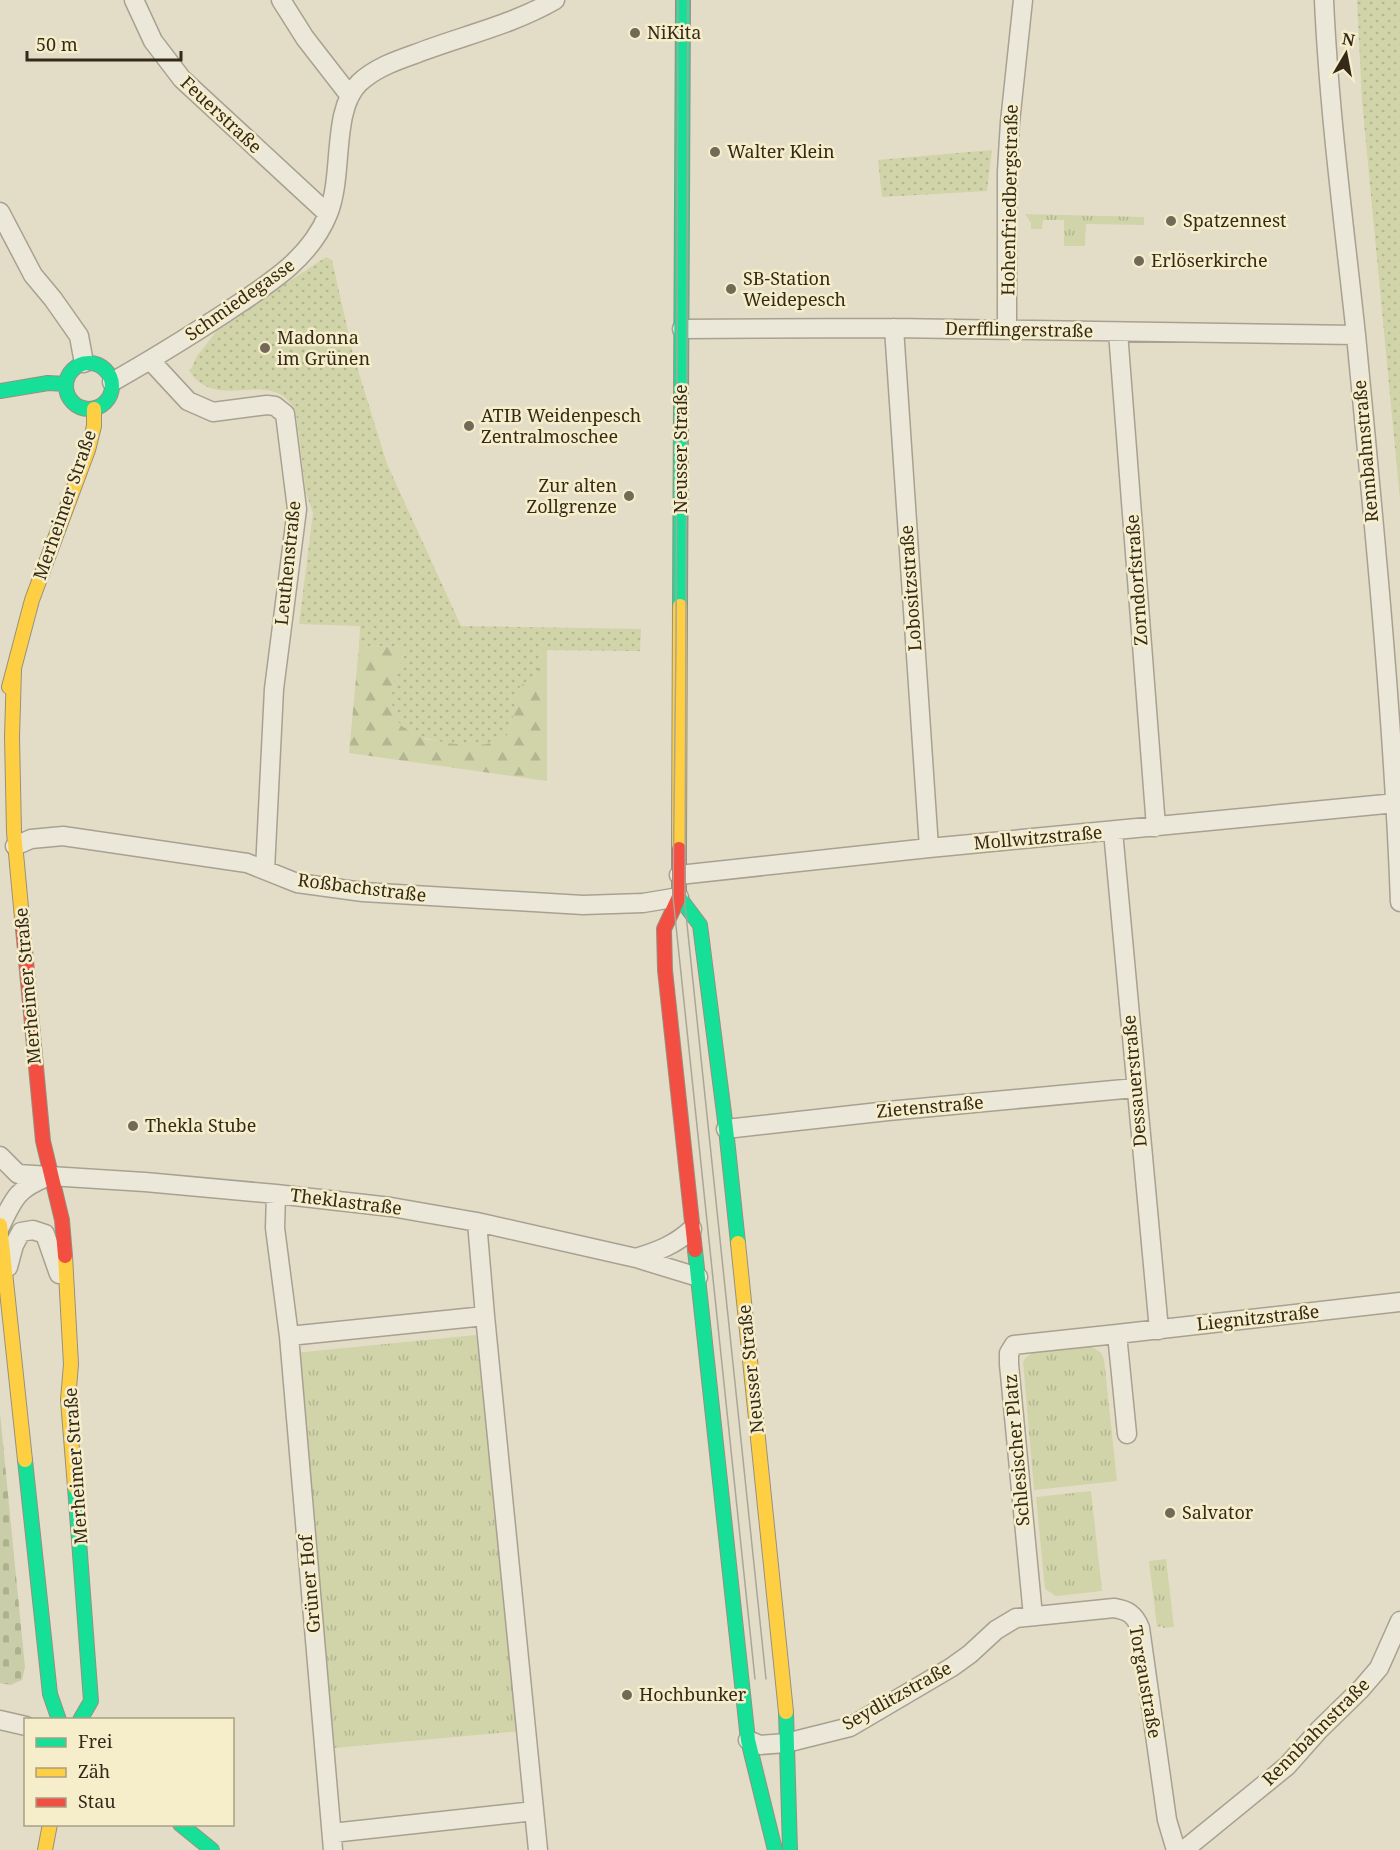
<svg xmlns="http://www.w3.org/2000/svg" width="1400" height="1850" viewBox="0 0 1400 1850" font-family="'Noto Serif',serif">
  <style>
    .grass { fill: url(#grass-tufts) }
    .forest { fill: url(#forest-firs) }
    .cemetery { fill: url(#cemetery-stones) }
    .park { fill: url(#park-dots) }
    .lines { fill: none; stroke-linecap: round; stroke-linejoin: round }
    .street-casing { stroke: #a8a191; stroke-width: 21 }
    .fast-casing { stroke: #979081; stroke-width: 16 }
    .slow-casing { stroke: #979081; stroke-width: 16 }
    .jam-casing { stroke: #979081; stroke-width: 16 }
    .street { stroke: #ebe7d9; stroke-width: 18 }
    .fast { stroke: #16e098; stroke-width: 14 }
    .slow { stroke: #ffcf43; stroke-width: 14 }
    .jam { stroke: #f24e42; stroke-width: 14 }
    .tram { stroke: #a9a59a; stroke-width: 1.5 }
    .poi-dot { fill: #726957; stroke: #f6eecb; stroke-width: 2 }
    .labels { text-anchor: middle; stroke-width: 5; stroke-linejoin: round; paint-order: stroke }
    .poi-label { font-size: 18px; fill: #352a1a; stroke: #f6eecb; text-anchor: start }
    .street-label { font-size: 18px; fill: #352a1a; stroke: #f6eecb }
  </style>
  <defs>
    <pattern id="grass-tufts" width="24" height="20" patternUnits="userSpaceOnUse" patternTransform="scale(1.5)"><rect width="24" height="20" fill="#d0d4a8"/><path d="M3 7l-1-3M5 7V3M7 7l1-3M15 17l-1-3M17 17v-4M19 17l1-3" fill="none" stroke="#b3b690"/></pattern>
    <pattern id="forest-firs" width="22" height="20" patternUnits="userSpaceOnUse" patternTransform="scale(1.5)"><rect width="22" height="20" fill="#d0d4a8"/><path d="M5 1l3.5 6h-7zM16 11l3.5 6h-7z" fill="#b3b690"/></pattern>
    <pattern id="cemetery-stones" width="16" height="16" patternUnits="userSpaceOnUse" patternTransform="scale(1.5)"><rect width="16" height="16" fill="#cacea8"/><path d="M2 7V4a2 2 0 0 1 4 0v3zM10 15v-3a2 2 0 0 1 4 0v3z" fill="#aeb190"/></pattern>
    <pattern id="park-dots" width="8" height="8" patternUnits="userSpaceOnUse" patternTransform="scale(1.5)"><rect width="8" height="8" fill="#d0d4a8"/><path d="M2 2h.1M6 6h.1" fill="none" stroke="#b3b690" stroke-width="1.8" stroke-linecap="round"/></pattern>
  </defs>
  <rect width="100%" height="100%" fill="#e3ddc7"/>
  <!-- grass -->
  <path class="grass" d="M1025,214L1144,217V225L1086,224L1085,246H1064V220H1043L1042,229H1031V223Z
    M476,1335L522,1731L334,1748L294,1353Z
    M1091,1346L1101,1353L1104,1359L1117,1481L1034,1490L1023,1362C1032,1344 1072,1347 1091,1346Z
    M1091,1491L1102,1591L1056,1596L1045,1589L1036,1497Z
    M1166,1559L1174,1627L1163,1628V1626L1157,1627L1149,1561Z"/>
  <!-- forest -->
  <path class="forest" d="M359,646L409,647L402,657L425,739C449,743 473,747 497,741L513,707L517,693L521,685L534,675L540,660L541,650L547,649V781L349,753Z"/>
  <!-- cemetery -->
  <path class="cemetery" d="M0,1413L25,1667L22,1680L11,1685L0,1683Z"/>
  <!-- park -->
  <path class="park" d="M1357,0H1400V500L1362,101Z
    M992,150L987,191L882,197L878,160Z
    M326,257L332,260L353,354L387,464L461,626L641,629L640,651L541,650C540,658 541,669 534,676C528,681 521,683 518,691C512,704 515,725 506,736C490,754 415,742 401,725C382,703 397,668 408,647L359,646L360,626L299,624L313,513L306,493L296,413C274,363 216,416 189,370L191,369L197,356L219,328Z"/>
  <g class="lines">
    <defs>
      <path id="street" d="M134,0L153,41L182,79L328,214
        M281,0L305,38L350,96
        M1324,0C1329,112 1344,224 1356,335C1374,524 1393,713 1400,902
        M0,212L33,275L53,299L79,336L84,363
        M894,328L929,848
        M682,329L894,328L1356,335
        M1007,329V171L1010,122L1023,0
        M1118,332L1156,827
        M151,361L188,401L213,412L267,405L275,406L285,414L297,509L274,689L265,870
        M112,382C151,360 188,337 225,313C265,286 309,261 328,214C344,175 331,111 359,83C375,68 395,61 415,54C461,36 512,25 555,0
        M1113,831L1159,1330
        M15,846L31,839L63,836L247,863L297,883L363,892L583,905L643,903L679,897
        M679,875L929,848L1396,803
        M726,1129L888,1111L1135,1088
        M0,1156L18,1174L145,1182L276,1194L391,1207L477,1222L636,1258L698,1277
        M276,1194L275,1228L289,1336
        M477,1222L485,1316
        M0,1227C14,1198 17,1189 47,1177
        M636,1258C658,1251 675,1245 692,1229
        M8,1267L14,1245L21,1232L33,1230L45,1234L59,1274
        M1117,1334L1400,1302
        M1033,1616L1009,1364V1353L1014,1345L1117,1334L1127,1434
        M0,1720L26,1726
        M748,1740L760,1745L786,1743L850,1727L952,1667L970,1654L996,1630L1016,1618L1114,1608C1128,1610 1135,1615 1140,1628L1167,1820L1176,1850
        M332,1833L534,1811
        M333,1850L289,1336L485,1316L538,1850
        M1184,1850L1287,1766L1319,1730L1361,1689L1379,1668L1400,1621"/>
      <path id="fast" d="M66 386a23 23 0 1 1 46 0a23 23 0 1 1-46 0Z
        M0,391L48,383L66,384
        M680,606L683,0
        M679,897L700,925L726,1129L738,1243
        M695,1250L748,1740L775,1850
        M25,1460L50,1694L59,1720
        M75,1487L91,1701L80,1720
        M786,1712L790,1850
        M180,1824L212,1850"/>
      <path id="slow" d="M14,670L12,737L14,832L23,929
        M9,687L32,600L88,450L94,426V409
        M679,849L680,606
        M0,1225L25,1460
        M738,1243L786,1712
        M65,1256L71,1364L68,1400L75,1487
        M45,1850L50,1824"/>
      <path id="jam" d="M679,849V897L664,929L665,970L695,1250
        M23,929L43,1141L62,1220L65,1256"/>
    </defs>
    <!-- street casing -->
    <use href="#street" class="street-casing"/>
    <!-- fast casing -->
    <use href="#fast" class="fast-casing"/>
    <!-- slow casing -->
    <use href="#slow" class="slow-casing"/>
    <!-- jam casing -->
    <use href="#jam" class="jam-casing"/>
    <!-- street -->
    <use href="#street" class="street"/>
    <!-- fast -->
    <use href="#fast" class="fast"/>
    <!-- slow -->
    <use href="#slow" class="slow"/>
    <!-- jam -->
    <use href="#jam" class="jam"/>
    <!-- tram -->
    <path class="tram" d="M678,0L676,643L673,897L755,1679
      M688,0L685,905L766,1679"/>
  </g>
  <!-- markers -->
  <g class="poi-dot">
    <circle cx="635" cy="33" r="6"/>
    <circle cx="715" cy="152" r="6"/>
    <circle cx="1171" cy="221" r="6"/>
    <circle cx="1139" cy="261" r="6"/>
    <circle cx="731" cy="289" r="6"/>
    <circle cx="265" cy="348" r="6"/>
    <circle cx="469" cy="426" r="6"/>
    <circle cx="629" cy="496" r="6"/>
    <circle cx="133" cy="1126" r="6"/>
    <circle cx="1170" cy="1513" r="6"/>
    <circle cx="627" cy="1695" r="6"/>
  </g>
  <g class="labels">
    <!-- poi labels -->
    <g class="poi-label">
      <text x="647" y="39">NiKita</text>
      <text x="727" y="158">Walter Klein</text>
      <text x="1183" y="227">Spatzennest</text>
      <text x="1151" y="267">Erlöserkirche</text>
      <text x="743" y="285">SB-Station<tspan x="743" dy="21">Weidepesch</tspan></text>
      <text x="277" y="344">Madonna<tspan x="277" dy="21">im Grünen</tspan></text>
      <text x="481" y="422">ATIB Weidenpesch<tspan x="481" dy="21">Zentralmoschee</tspan></text>
      <text x="617" y="492" text-anchor="end">Zur alten<tspan x="617" dy="21">Zollgrenze</tspan></text>
      <text x="145" y="1132">Thekla Stube</text>
      <text x="1182" y="1519">Salvator</text>
      <text x="639" y="1701">Hochbunker</text>
    </g>
    <!-- street labels -->
    <g class="street-label">
      <text transform="translate(221 115) rotate(43)" y="6">Feuerstraße</text>
      <text transform="translate(1010 200) rotate(-89)" y="6">Hohenfriedbergstraße</text>
      <text transform="translate(240 300) rotate(-35)" y="6">Schmiedegasse</text>
      <text transform="translate(1019 330) rotate(1)" y="6">Derfflingerstraße</text>
      <text transform="translate(681 449) rotate(-90)" y="6">Neusser Straße</text>
      <text transform="translate(1366 451) rotate(-95)" y="6">Rennbahnstraße</text>
      <text transform="translate(65 505) rotate(-71)" y="6">Merheimer Straße</text>
      <text transform="translate(288 563) rotate(-84)" y="6">Leuthenstraße</text>
      <text transform="translate(1137 580) rotate(-94)" y="6">Zorndorfstraße</text>
      <text transform="translate(911 588) rotate(-94)" y="6">Lobositzstraße</text>
      <text transform="translate(1038 838) rotate(-5)" y="6">Mollwitzstraße</text>
      <text transform="translate(362 888) rotate(7)" y="6">Roßbachstraße</text>
      <text transform="translate(28 986) rotate(-95)" y="6">Merheimer Straße</text>
      <text transform="translate(1135 1081) rotate(-95)" y="6">Dessauerstraße</text>
      <text transform="translate(930 1107) rotate(-5)" y="6">Zietenstraße</text>
      <text transform="translate(346 1202) rotate(7)" y="6">Theklastraße</text>
      <text transform="translate(1258 1318) rotate(-6)" y="6">Liegnitzstraße</text>
      <text transform="translate(751 1369) rotate(-96)" y="6">Neusser Straße</text>
      <text transform="translate(1017 1450) rotate(-95)" y="6">Schlesischer Platz</text>
      <text transform="translate(76 1466) rotate(-94)" y="6">Merheimer Straße</text>
      <text transform="translate(310 1584) rotate(-95)" y="6">Grüner Hof</text>
      <text transform="translate(1145 1682) rotate(80)" y="6">Torgaustraße</text>
      <text transform="translate(897 1696) rotate(-29)" y="6">Seydlitzstraße</text>
      <text transform="translate(1316 1732) rotate(-45)" y="6">Rennbahnstraße</text>
    </g>
  </g>
  <!-- legend -->
  <rect x="24" y="1718" width="210" height="108" fill="#f6eecb" stroke="#a9a084" stroke-width="1.5"/>
  <rect x="36" y="1738" width="30" height="9" fill="#16e098" stroke="#a9a084" stroke-width="1.5"/>
  <text x="78" y="1748" font-size="18" fill="#352a1a">Frei</text>
  <rect x="36" y="1768" width="30" height="9" fill="#ffcf43" stroke="#a9a084" stroke-width="1.5"/>
  <text x="78" y="1778" font-size="18" fill="#352a1a">Zäh</text>
  <rect x="36" y="1798" width="30" height="9" fill="#f24e42" stroke="#a9a084" stroke-width="1.5"/>
  <text x="78" y="1808" font-size="18" fill="#352a1a">Stau</text>
  <!-- north arrow -->
  <g transform="translate(1346 54) rotate(10)" stroke="#f6eecb" stroke-width="4.5" paint-order="stroke">
  <path d="M0-4.5L10 22L0 15L-10 22Z" fill="#352a1a"/>
  <text y="-9" font-size="16" font-weight="bold" text-anchor="middle" fill="#352a1a">N</text>
  </g>
  <!-- scale -->
  <path d="M27 51v9h154v-9" fill="none" stroke="#352a1a" stroke-width="3"/>
  <text x="36" y="51" font-size="18" fill="#352a1a" stroke="#f6eecb" stroke-width="4.5" paint-order="stroke">50 m</text>
</svg>
